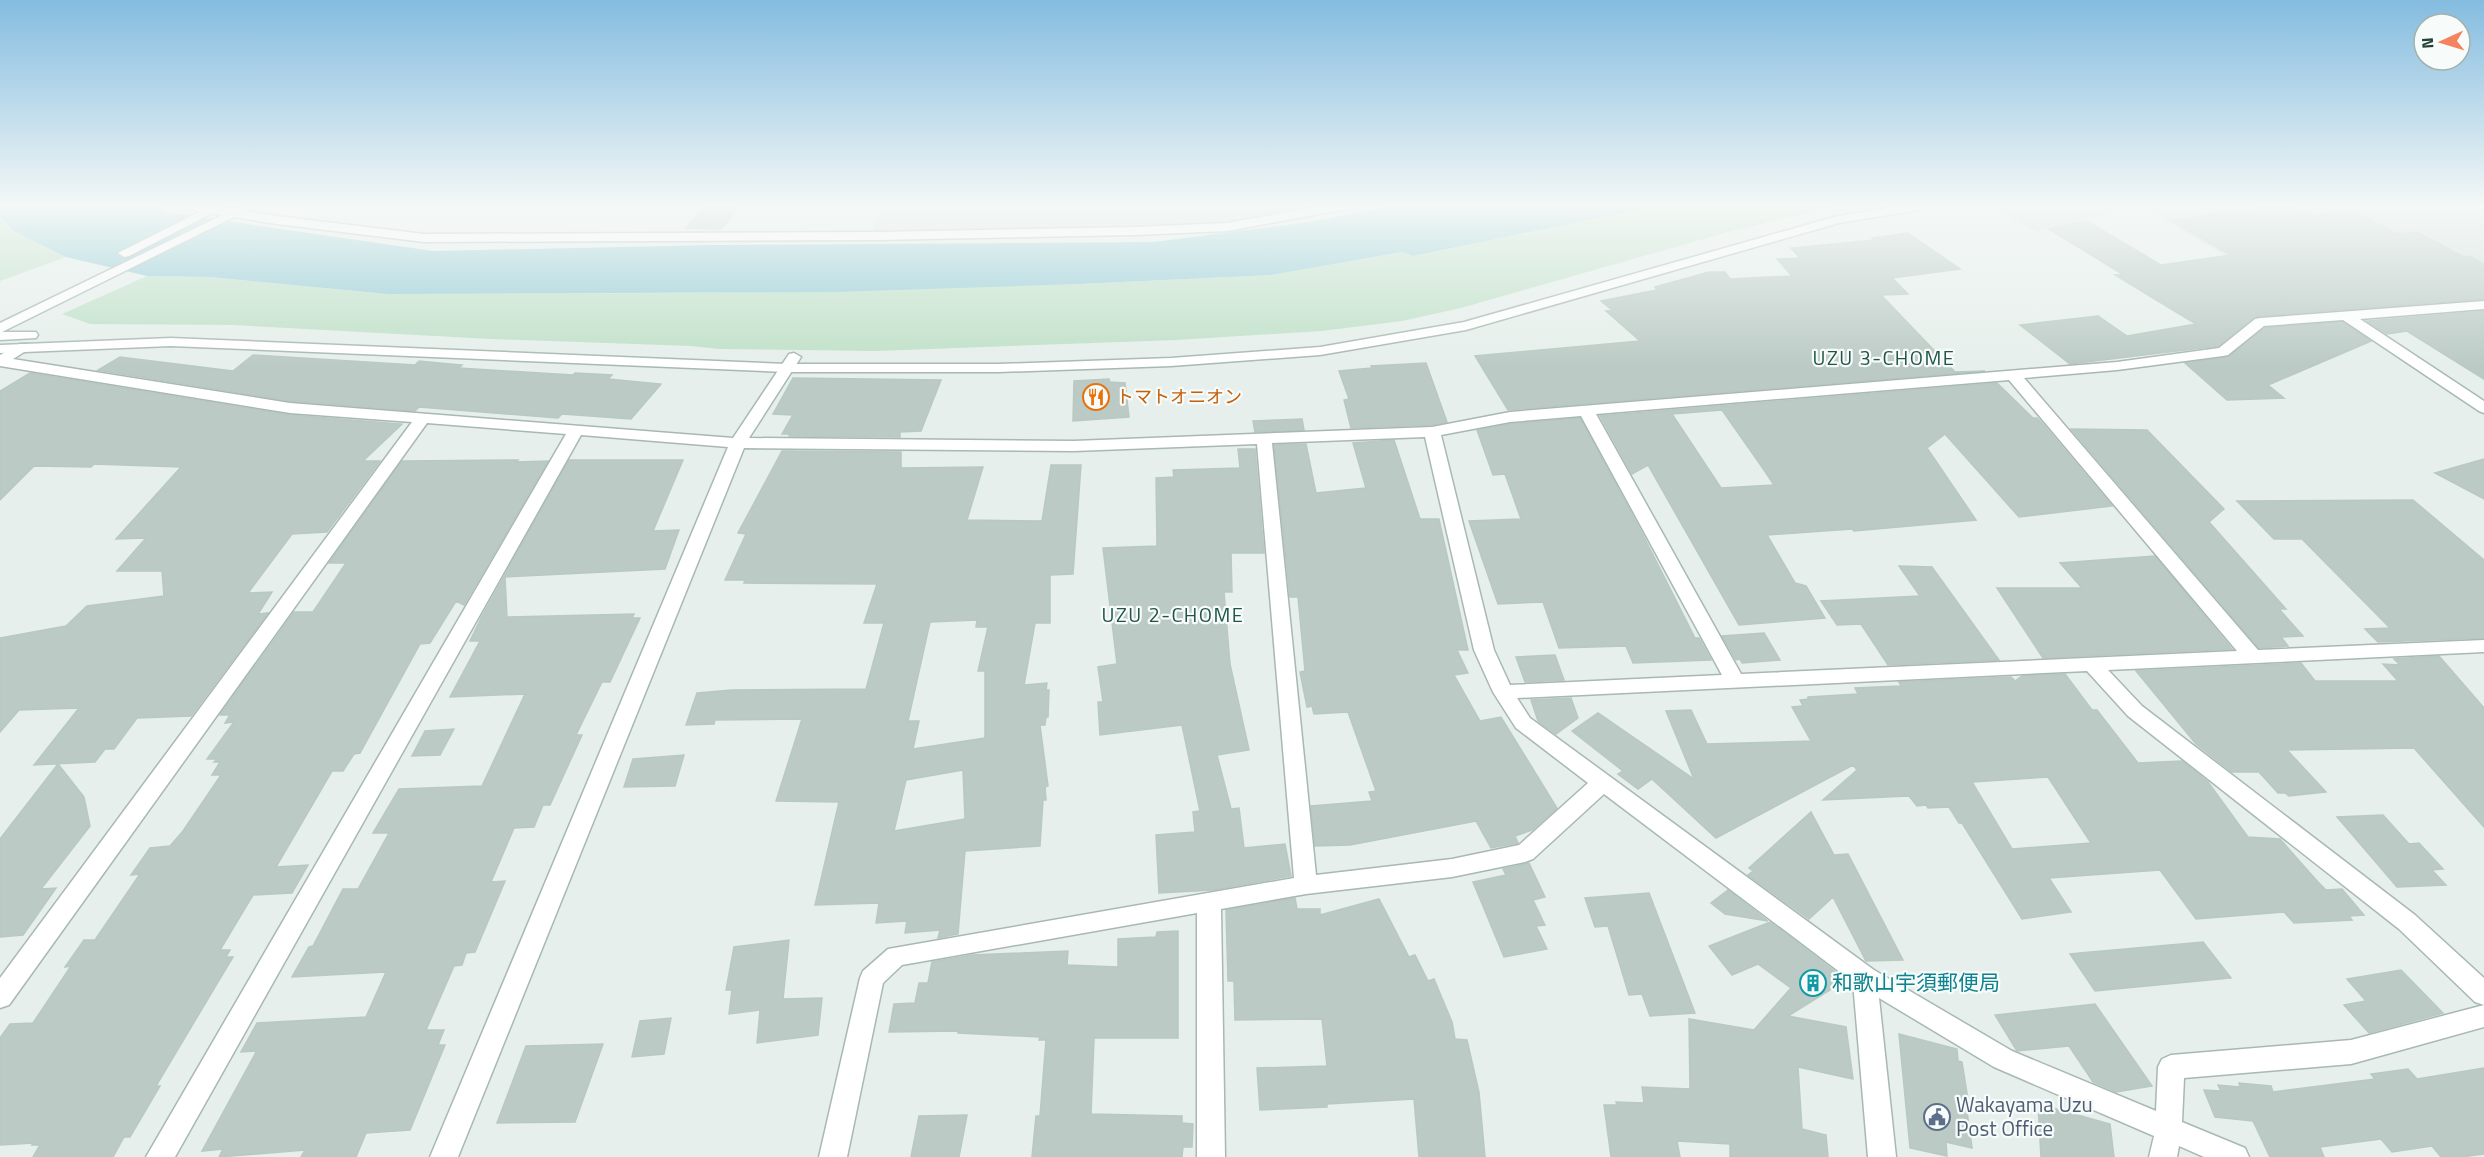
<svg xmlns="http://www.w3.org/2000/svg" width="2484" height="1157" viewBox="0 0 2484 1157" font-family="'Titillium Web','Noto Sans JP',sans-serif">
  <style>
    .built { fill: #d4dfda }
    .green { fill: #bfe0c8 }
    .water { fill: #8ec9d4 }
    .building { fill: #bbcac4; stroke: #b8c9c2; stroke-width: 1.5; fill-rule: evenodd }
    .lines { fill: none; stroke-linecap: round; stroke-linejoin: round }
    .minor-casing { stroke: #a8b8b2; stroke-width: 3 }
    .tertiary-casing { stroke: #a8b8b2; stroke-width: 3 }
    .minor { fill: #fff; fill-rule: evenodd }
    .tertiary { fill: #fff; fill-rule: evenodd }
    .labels { text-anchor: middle; stroke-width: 4.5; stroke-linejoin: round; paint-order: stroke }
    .food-label { font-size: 18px; fill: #c56008; stroke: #f7fbf9; text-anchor: start }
    .neighbourhood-label { font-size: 20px; letter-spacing: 1.5px; fill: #1f5548; stroke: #f7fbf9 }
    .near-culture-label { font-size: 21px; fill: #0d838f; stroke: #f7fbf9; text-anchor: start }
    .near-service-label { font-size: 21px; fill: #4e5e75; stroke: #f7fbf9; text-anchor: start }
  </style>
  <rect width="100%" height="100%" fill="#e6efeb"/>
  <!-- built -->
  <path class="built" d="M880,205H1291L1289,213L1238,223L872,232Z
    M1987,205H2484V299L2321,311L2142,207L2037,232Z"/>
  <!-- green -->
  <path class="green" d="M1661,205H1840L1728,232L1461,308L1402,321L1322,331L1176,340L876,351L719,349L691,346L491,339L232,325L90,324L62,314L147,276L210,277L387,294L698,293L1079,284L1271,275L1402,252L1413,256Z
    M0,218L11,230L66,257L0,281Z"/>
  <!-- water -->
  <path class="water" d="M0,205H155L164,212L433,251L710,245L1153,242L1309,222L1396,205H1661L1413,256L1402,252L1271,275L1079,284L836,292L387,294L210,277L147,276L66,257L13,231L0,217Z"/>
  <!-- building -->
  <path class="building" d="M705,205H741L721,229L686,228Z
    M2287,205L2316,216L2352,211L2398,234L2417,232L2464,257L2469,256L2484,264V299L2260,316L2254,317L2218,346L2070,364L2020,325L2098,316L2127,336L2196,324L2115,275L2122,274L2049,229L2087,221L2161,265L2231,255L2170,220Z
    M1908,233L1960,269L1892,278L1908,294L1881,295L1955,372L1985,371L1508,410L1475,356L1640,341L1606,311L1612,310L1601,301L1657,290L1655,287L1709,272H1725L1730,279L1792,276L1777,259L1800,258L1791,248L1874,240L1872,238Z
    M2484,311V379L2407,331L2387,334L2367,321Z
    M2342,322L2371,341L2268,385L2284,398L2227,400L2185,363L2228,357L2265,328Z
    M253,355L415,365L419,361L462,365L459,368L573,375L575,373L612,375L608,379L661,384L631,419L562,414L558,418L419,407L415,411L290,401L98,370L120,357L233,371Z
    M1426,363L1447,422L1432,425L1351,428L1344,400L1349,399L1339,371L1372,368L1371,366Z
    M30,373L290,415L402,424L363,461H380L327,532L292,534L248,593L272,592L258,614L268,613L191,716L137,718L114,749H105L95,762L34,765L79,708L19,710L0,732V638L66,626L87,606L164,596L162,571H117L146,538L116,539L181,467L94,464L91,467L34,466L0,500V391Z
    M793,378L941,380L921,431L900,432V437L789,436L790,434H782L793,415L773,414Z
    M1109,379L1110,382L1125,383L1129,417L1073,421L1074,381Z
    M1997,383L2033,418H2037L2041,422L2112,506L2019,517L1945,434L1927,448L1976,520L1854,531L1852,529L1767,535L1795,583L1806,586L1825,618L1739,625L1648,465L1632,474L1600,416ZM1722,410L1762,467L1774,485L1721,488L1672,414Z
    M1580,418L1641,531L1695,638H1699L1711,660L1633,663L1626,646L1559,648L1543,602L1498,604L1469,521L1521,519L1505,474L1493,475L1477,430L1510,424Z
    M1302,419L1304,430L1255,432L1253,421Z
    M2071,429L2147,430L2224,509L2209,522L2286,609H2279L2303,636L2281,637L2288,646L2259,648Z
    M1394,440L1420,519H1439L1468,650H1457L1468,673L1454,675L1480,721L1501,717L1557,808L1532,830L1515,836L1518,843L1491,848L1476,821L1350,845L1315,846L1311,806L1372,801L1369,792L1376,791L1348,712L1314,714L1312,706L1307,707L1300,672L1305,671L1298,597H1290L1274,445L1306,444L1316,493L1366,488L1353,443Z
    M1238,449H1255L1264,553H1231L1232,592H1224L1230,664L1249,750L1217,755L1231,809L1239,808L1244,848L1285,844L1291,876L1213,890L1159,893L1156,835L1195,832L1193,812L1200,811L1182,725L1100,735L1098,702H1103L1098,667L1117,664L1103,548L1157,546L1156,478L1174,477L1173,470L1240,468Z
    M782,451L901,452V468L983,467L967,520L1042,521L1051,465H1081L1073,574L1050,575V623H1035L1024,685L1047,683L1046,690H1049L1048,717H1046L1045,725H1040L1048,786L1045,787L1046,800H1043L1040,846L965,851L958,934L938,938L940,930L905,933L907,921L876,923L879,903L815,905L839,802L776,801L802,719L715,720L714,724L686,725L697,693L732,690L866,689L884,623H864L877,584L744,583L745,580H725L746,534L738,533ZM977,620L976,627H988L978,671H985V738L913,749L919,721H908L930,622ZM963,770L965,819L894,831L906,780Z
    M2484,459V499L2435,473Z
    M518,460L516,462L548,461L464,605L456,601L430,643L420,644L360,753L354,754L343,771H332L276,867L308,865L292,893L253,895L220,950H230L226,957H233L156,1086H160L130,1137H124L113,1157H33L40,1145H32L34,1143L0,1145V1038L10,1024L33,1023L71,966L65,967L84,940H95L140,874L131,875L150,848L170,846L183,831L221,775H212L220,762H214L217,759H207L234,722L225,723L230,715H220L294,612H313L346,563H329L402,461Z
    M569,460H683L653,531L679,530L665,569L505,577L507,617L634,614L632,618H640L610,682H602L576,735H582L550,805H543L534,827L514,828L491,882L505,881L475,952L466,953L462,965L454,966L426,1030H444L438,1045H445L410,1130L366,1133L356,1157H301L305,1150L219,1157L223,1149L202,1151L255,1054L256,1051L241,1052L257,1023L366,1017L386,972L292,977L309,947L313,946L343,889H358L389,833H373L399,789L482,786L525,694L450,697L480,641H470L482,616Z
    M2413,500L2484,560V638L2378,642L2365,629L2390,628L2302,539H2274L2237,501Z
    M2155,556L2232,649L2043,658L1997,588H2082L2060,563Z
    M1899,566L1932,567L1999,660L1888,665L1861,624L1837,625L1821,601L1920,596Z
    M1764,633L1780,660L1742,663L1740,659L1736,660L1722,636Z
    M1555,655L1564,680L1525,682L1516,657Z
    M2439,656L2484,708V827L2414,748L2287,750L2326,792L2289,796L2285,793H2278L2259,772H2232L2196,744L2136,671L2301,663L2315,681H2398L2383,664L2400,665L2394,659Z
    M2065,674L2092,710H2097L2138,763L2182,761L2208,782L2248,837L2280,839L2318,882L2326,890L2342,889L2364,915L2349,916L2352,920L2294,923L2284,912L2196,919L2160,870L2049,878L2071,912L2022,919L1962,823H1959L1949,807L1928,808L1926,805L1917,806L1909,796L1823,800L1857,770L1853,765L1716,838L1652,779L1638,789L1618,774L1623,771L1572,731L1598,713L1694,779L1666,711L1691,710L1707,744L1811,741L1792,707L1803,706L1800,700L1808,699V697L1858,694L1855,688L1901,686L1899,682L2011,677L2015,681L2022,676ZM2048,777L2091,843L2012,849L1972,782Z
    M1571,698L1578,718L1556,734L1538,721L1531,700Z
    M454,729L440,755L412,756L425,731Z
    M684,755L675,786L624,787L633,759Z
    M58,764L84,797L90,826L41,889L56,888L23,935L0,937V839Z
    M1811,812L1834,855L1848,854L1903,960L1866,961L1833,897L1809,919L1748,875L1753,871L1749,868Z
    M2383,815L2409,844L2419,843L2443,869L2432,870L2446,885L2397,887L2337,817Z
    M1529,863L1545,897L1533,900L1545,925L1536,926L1547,949L1504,957L1473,882L1506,875L1503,869Z
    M1728,890L1768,921L1725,914L1711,903Z
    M1649,893L1695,1013L1650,1016L1642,994L1629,995L1608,926L1595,927L1585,898Z
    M1295,898L1297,909H1320V915L1379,899L1409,957L1415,955L1428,981L1434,979L1452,1022L1455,1039L1467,1040L1479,1092L1485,1157H1419L1414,1099L1327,1104V1107L1260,1110L1257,1068L1327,1066L1322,1019L1235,1020L1234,981H1228L1226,910Z
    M1770,922L1846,980L1788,1016L1846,1027L1853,1079L1798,1067L1802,1129L1826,1135L1828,1157H1730V1144L1677,1141L1680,1157H1611L1604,1105H1617L1616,1102L1644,1103L1642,1087L1690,1089L1689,1019L1754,1030L1791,988L1758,964L1732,975L1709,946Z
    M1178,931V1038H1094L1091,1114L1182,1116V1123L1193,1124L1192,1147H1183L1182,1157H1032L1036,1116H1040L1046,1040H1039L1040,1037L958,1033V1031L889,1032L894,1004L915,1003L919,983H928L932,962L972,955L1068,951L1067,965L1118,967V939L1156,937L1157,932Z
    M789,940L783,999L822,998L818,1035L757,1043L760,1010L729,1014L732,990H726L734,947Z
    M2203,942L2231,978L2095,991L2070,954Z
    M2401,970L2443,1013L2369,1033L2344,1005L2366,1001L2347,979Z
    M2095,1004L2152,1086L2116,1092L2093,1082L2069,1046L2017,1051L1995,1015Z
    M671,1018L664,1054L632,1057L640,1021Z
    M1899,1034L1957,1049L1958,1061L1962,1062L1970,1112L1967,1111L1972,1148L1946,1142L1947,1156L1910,1148Z
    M603,1044L575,1122L497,1123L526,1046Z
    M2484,1068V1154L2461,1157H2441L2432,1146L2392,1152L2381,1139L2320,1147L2324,1157H2270L2253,1121L2215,1117L2204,1090L2221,1091L2218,1085L2240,1087L2239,1083L2271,1086L2273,1092L2375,1079L2371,1074L2408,1069L2417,1079Z
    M2038,1104L2110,1124L2114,1157H2041Z
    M967,1115L959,1157H911L919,1116Z"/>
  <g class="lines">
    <defs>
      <path id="minor" d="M181,205H208L277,216L424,234L877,232L1135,227L1227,223L1328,205H1353L1347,209L1227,231L1135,235L877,240L424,242L277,224L187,209Z
        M2484,301V309L2360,319L2484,401V413L2479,411L2343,320L2264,326L2228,355L2223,356L2117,370L2024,378L2258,650L2484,640V652L2108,670L2142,706L2415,915L2484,978V1005L2475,1002L2399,929L2128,716L2087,671L1517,698L1530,718L1874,970L2012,1051L2156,1111L2158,1067L2162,1059L2171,1055L2351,1040L2484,1005V1027L2351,1064L2184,1078L2182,1122L2245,1148L2249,1157H2204L2179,1146L2177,1157H2149L2154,1136L1994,1067L1879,998L1896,1157H1868L1853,982L1604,794L1533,859L1525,862L1452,877L1306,894L1221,909L1225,1157H1197V913L902,965L883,983L847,1157H819L860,978L863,971L888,949L1294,878L1257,444L1074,451L744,448L458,1157H430L728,447L581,435L175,1157H146L566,434L427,423L9,1005L0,1008V978L412,422L290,413L0,366V355L20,344H30L32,347L13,359L290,403L733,438L789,354L794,353L801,357L749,438L1074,441L1432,427L1510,412L2117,362L2219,348L2255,319L2260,318ZM2009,380L2237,651L1741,674L1596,414ZM1581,416L1722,675L1510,685L1494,650L1441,435L1510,422ZM1425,437L1474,650L1493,692L1516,728L1588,783L1519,845L1452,859L1316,875L1272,443Z"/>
      <path id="tertiary" d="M213,205H228L129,256L124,257L118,253Z
        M243,205H258L2,332H36L38,335L36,338L0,340V323Z
        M1904,205H1930L1924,209L1839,223L1466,330L1320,355L1171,366L999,372H786L171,346L0,353V345L171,338L786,364H999L1171,358L1320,347L1464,322L1834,217Z"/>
    </defs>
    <!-- minor casing -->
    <use href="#minor" class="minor-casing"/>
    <!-- tertiary casing -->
    <use href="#tertiary" class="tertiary-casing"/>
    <!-- minor -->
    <use href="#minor" class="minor"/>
    <!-- tertiary -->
    <use href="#tertiary" class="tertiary"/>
  </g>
  <!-- sky -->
  <linearGradient id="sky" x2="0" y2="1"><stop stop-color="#84bce0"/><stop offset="0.56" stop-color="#f4f8f6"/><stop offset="1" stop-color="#f4f8f6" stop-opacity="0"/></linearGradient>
  <rect width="2484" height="367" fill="url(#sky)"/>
  <!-- icons -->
  <defs>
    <symbol id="restaurant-ring" viewBox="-11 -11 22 22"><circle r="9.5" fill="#f7fbf9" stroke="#e8710a" stroke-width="1.5"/><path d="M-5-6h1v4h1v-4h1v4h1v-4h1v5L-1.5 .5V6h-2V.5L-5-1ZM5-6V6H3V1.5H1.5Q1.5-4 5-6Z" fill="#e8710a"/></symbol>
    <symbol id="building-ring" viewBox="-11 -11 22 22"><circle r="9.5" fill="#f7fbf9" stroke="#0f9aa8" stroke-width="1.5"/><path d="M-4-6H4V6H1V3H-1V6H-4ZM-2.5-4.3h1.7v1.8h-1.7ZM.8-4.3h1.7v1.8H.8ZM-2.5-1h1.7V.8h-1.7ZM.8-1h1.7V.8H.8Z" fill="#0f9aa8"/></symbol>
    <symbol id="civic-ring" viewBox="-11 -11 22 22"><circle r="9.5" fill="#f7fbf9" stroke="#5c6f8a" stroke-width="1.5"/><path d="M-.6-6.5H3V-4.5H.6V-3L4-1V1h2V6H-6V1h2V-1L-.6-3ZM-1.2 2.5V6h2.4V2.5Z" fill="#5c6f8a"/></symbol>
  </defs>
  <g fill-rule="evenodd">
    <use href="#restaurant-ring" x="1081" y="382" width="30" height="30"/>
    <use href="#building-ring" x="1798" y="968" width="30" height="30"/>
    <use href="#civic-ring" x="1922" y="1102" width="30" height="30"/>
  </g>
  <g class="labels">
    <!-- food labels -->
    <g class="food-label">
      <text x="1116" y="403">トマトオニオン</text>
    </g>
    <!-- neighbourhood labels -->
    <g class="neighbourhood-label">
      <text x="1884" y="365">UZU 3-CHOME</text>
      <text x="1173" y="622">UZU 2-CHOME</text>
    </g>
    <!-- near-culture labels -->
    <g class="near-culture-label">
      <text x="1832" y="990">和歌山宇須郵便局</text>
    </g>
    <!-- near-service labels -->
    <g class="near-service-label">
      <text x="1956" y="1112">Wakayama Uzu<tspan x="1956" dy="24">Post Office</tspan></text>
    </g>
  </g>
  <!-- north arrow -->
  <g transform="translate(2442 42) rotate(266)"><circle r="28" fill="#f7fbf9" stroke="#a3b1ad" stroke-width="1.5"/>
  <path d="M0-4.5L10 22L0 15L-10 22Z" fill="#f4845f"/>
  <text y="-9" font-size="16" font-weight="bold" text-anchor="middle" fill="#24423a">N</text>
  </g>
</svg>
